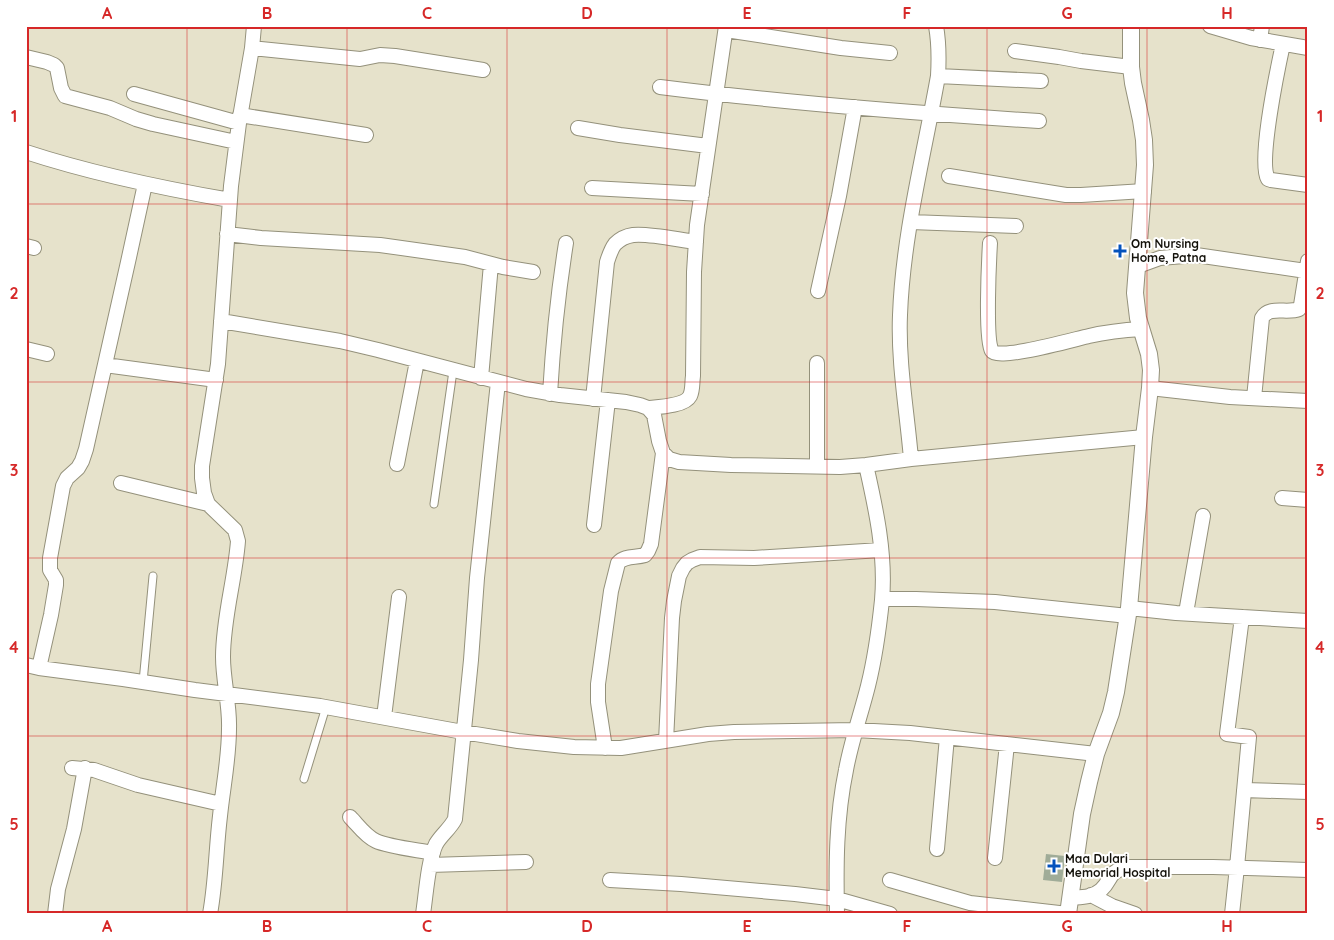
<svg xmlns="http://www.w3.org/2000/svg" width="1334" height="940" viewBox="0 0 1334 940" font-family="Quicksand,sans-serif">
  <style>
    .building { fill: #a0ac98 }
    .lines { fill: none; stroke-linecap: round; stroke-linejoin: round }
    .service-casing { stroke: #94917b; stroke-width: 9 }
    .minor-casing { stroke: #94917b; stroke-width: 16 }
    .tertiary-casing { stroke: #94917b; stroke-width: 18 }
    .service { stroke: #fff; stroke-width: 7 }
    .minor { stroke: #fff; stroke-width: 14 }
    .tertiary { stroke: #fff; stroke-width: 16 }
    .grid { fill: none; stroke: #d62828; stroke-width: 1; stroke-opacity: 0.55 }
    .poi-dot { fill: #0452bc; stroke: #fff; stroke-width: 2 }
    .labels { text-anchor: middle; stroke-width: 4; stroke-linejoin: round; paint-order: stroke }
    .poi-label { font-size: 12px; font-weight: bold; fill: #13110a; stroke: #fff; text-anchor: start }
    .neatline { fill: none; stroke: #d62828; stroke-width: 2 }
    .grid-label { font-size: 16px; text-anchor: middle; font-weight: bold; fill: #d62828 }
  </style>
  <rect width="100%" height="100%" fill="#e6e2cb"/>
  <!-- building -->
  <path class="building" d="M1046,854L1065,856L1062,882L1043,880Z"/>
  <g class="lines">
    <defs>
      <path id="service" d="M434,504L453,371
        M143,682L153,576
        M304,779L326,707"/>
      <path id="minor" d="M1210,26L1251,38L1308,48
        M726,30L841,48L890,53
        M1260,40L1262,26
        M1283,44C1278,67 1258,162 1268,179L1271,180L1308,185
        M252,48L360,59L380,55L395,56L483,70
        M1015,51L1059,57L1081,61L1131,67
        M26,57L47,62L54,65L57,68L61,88L65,96L110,108L136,119L153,124L236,142
        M938,76L1041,81
        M660,87C786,103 913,113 1039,121
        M134,94L239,123
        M240,115L366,135
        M578,128L620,135L708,146
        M26,152C93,174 161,188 230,200
        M949,176L1066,195H1081L1144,191
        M592,188L702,194
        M911,222L1016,226
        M227,234L261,238L380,245L465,257L503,267L533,272
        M990,243C989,260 985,340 992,351C998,361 1075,339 1089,336C1106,332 1124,330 1142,329
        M26,246L34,248
        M1138,266L1160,258L1196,255L1306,271
        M818,291L839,196L855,107
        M221,321L340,341L378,350L526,389L560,395L626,402L640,405L648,408L654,415L659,441L663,453L669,459L679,462L731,465L840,467L866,465L911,459L1144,437
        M26,349L47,354
        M105,365L216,380
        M481,378L491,264
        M1150,388L1230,397L1308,401
        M550,394C553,343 558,293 566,243
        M1254,398L1262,318C1269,305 1287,314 1299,309L1301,305L1308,261
        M593,399L607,262C609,256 611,249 615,244C620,239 626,236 633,235C649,233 679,240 696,242
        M648,408C658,407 685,406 690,396C693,390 692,382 693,376L694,272L697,225L726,26
        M911,459C907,411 898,363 900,315C903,234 924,155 938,76C939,59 939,43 936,26
        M397,464L417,361
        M817,467V363
        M121,483L208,504
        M1282,498L1308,500
        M594,525L608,400
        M882,599H916L995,602L1128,616
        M1129,608L1176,613L1308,621
        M1186,613L1203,516
        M26,665L39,668L123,679L195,690L320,706L463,732L518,741L574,747L621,748L708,734L734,732L855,730L910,733L1096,754
        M39,668L51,615L56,585V580L50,570V558L63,486L67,478L78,468L82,461L86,449L128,262L145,184
        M384,717L399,597
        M666,741L672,618L674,601L679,576L683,568L687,563L692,560L700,557L754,558L881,550
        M605,748L598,702V684L611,591L618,563C625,555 635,558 645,555L648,551L651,544L663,453
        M72,768L94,770L138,785L221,804
        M1244,790L1308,792
        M350,817C358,825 365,836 376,841C389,847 418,850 433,853
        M937,849L947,737
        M995,858L1007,744
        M430,865L526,862
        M610,880L681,884L795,894L837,899L890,914
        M890,880L970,903L1068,914
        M1091,895L1112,906L1135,914
        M1070,898C1080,897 1092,898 1101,890C1113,879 1106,873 1127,867H1213L1308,870
        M55,914L58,889L74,829L85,768
        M210,914C216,881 216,849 220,816C223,787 229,758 229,729C230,705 223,681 223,657C223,618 235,580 238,541L235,530L208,504L204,493L202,478V466L218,364L231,186L239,123L252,48L254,26
        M423,914C426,895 428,860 436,844C441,835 450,829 455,819L471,660L477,578L498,382
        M837,914C836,866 836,818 846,770C851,742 861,714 868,686C875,658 879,629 882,600C886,555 876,509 866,465
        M1232,914L1237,867L1249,737L1227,734L1242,617"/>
      <path id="tertiary" d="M1068,914L1082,814L1089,782L1096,754L1111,713L1116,692L1129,608L1144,437L1150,388L1151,370L1149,354L1138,318L1135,293L1145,165L1144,140L1141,120L1133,83L1131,67V26"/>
    </defs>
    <!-- service casing -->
    <use href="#service" class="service-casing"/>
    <!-- minor casing -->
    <use href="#minor" class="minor-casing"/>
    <!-- tertiary casing -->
    <use href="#tertiary" class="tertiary-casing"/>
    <!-- service -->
    <use href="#service" class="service"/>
    <!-- minor -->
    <use href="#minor" class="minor"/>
    <!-- tertiary -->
    <use href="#tertiary" class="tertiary"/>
  </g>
  <!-- grid -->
  <path class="grid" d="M187,26V914M347,26V914M507,26V914M667,26V914M827,26V914M987,26V914M1147,26V914M26,204H1308M26,382H1308M26,558H1308M26,736H1308"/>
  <!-- markers -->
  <g class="poi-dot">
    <path d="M1117.5 243.5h5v5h5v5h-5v5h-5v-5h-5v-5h5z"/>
    <path d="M1051.5 858.5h5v5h5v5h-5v5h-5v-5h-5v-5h5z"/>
  </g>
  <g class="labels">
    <!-- poi labels -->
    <g class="poi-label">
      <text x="1131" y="248">Om Nursing<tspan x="1131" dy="14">Home, Patna</tspan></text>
      <text x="1065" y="863">Maa Dulari<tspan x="1065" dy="14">Memorial Hospital</tspan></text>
    </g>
  </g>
  <!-- border -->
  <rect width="1334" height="940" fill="none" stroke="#ffffff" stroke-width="55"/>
  <rect x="28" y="28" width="1278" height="884" class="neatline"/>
  <g class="grid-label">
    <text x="107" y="19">A</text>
    <text x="267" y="19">B</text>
    <text x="427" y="19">C</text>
    <text x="587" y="19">D</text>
    <text x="747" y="19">E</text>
    <text x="907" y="19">F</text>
    <text x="1067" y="19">G</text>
    <text x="1227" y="19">H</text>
    <text x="14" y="122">1</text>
    <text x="1320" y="122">1</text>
    <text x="14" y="299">2</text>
    <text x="1320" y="299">2</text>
    <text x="14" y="476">3</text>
    <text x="1320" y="476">3</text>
    <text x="14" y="653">4</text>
    <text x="1320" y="653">4</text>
    <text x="14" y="830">5</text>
    <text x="1320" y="830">5</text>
    <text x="107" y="932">A</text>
    <text x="267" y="932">B</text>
    <text x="427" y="932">C</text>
    <text x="587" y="932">D</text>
    <text x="747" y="932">E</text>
    <text x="907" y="932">F</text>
    <text x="1067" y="932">G</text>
    <text x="1227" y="932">H</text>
  </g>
</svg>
